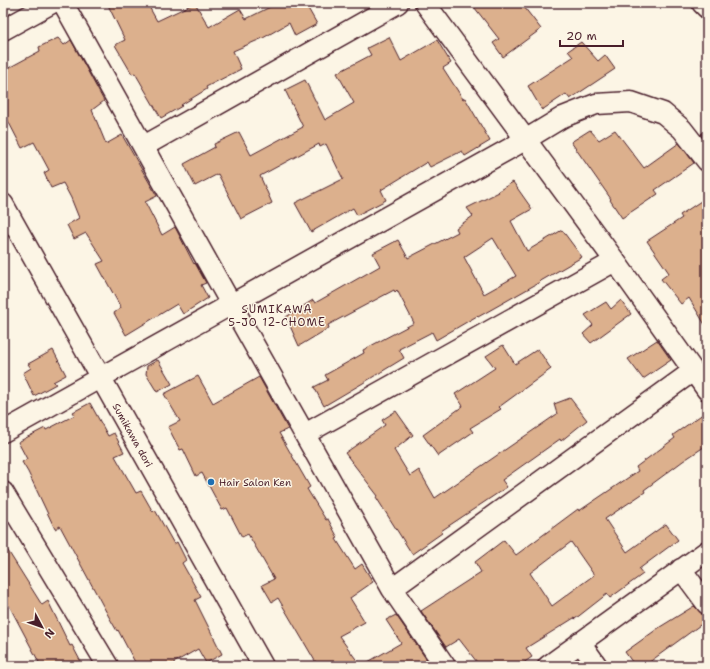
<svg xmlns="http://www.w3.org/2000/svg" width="710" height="669" viewBox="0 0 710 669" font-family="'Shantell Sans',sans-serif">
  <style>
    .building { fill: #dcb08d; stroke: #4a1f2b; fill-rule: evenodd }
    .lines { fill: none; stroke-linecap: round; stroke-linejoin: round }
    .minor-casing { stroke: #4a1f2b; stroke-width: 23 }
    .minor { stroke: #fcf5e5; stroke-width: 20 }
    .poi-dot { fill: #1f6fb2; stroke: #fcf5e5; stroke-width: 1.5 }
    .labels { text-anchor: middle; stroke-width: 3; stroke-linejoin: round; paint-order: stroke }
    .street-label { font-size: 10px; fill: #4a1f2b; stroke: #fcf5e5 }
    .poi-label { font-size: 10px; fill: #4a1f2b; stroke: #fcf5e5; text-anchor: start }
    .neighbourhood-label { font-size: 11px; letter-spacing: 1px; fill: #4a1f2b; stroke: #fcf5e5 }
  </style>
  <rect width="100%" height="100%" fill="#fcf5e5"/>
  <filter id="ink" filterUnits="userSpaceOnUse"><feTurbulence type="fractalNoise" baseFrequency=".025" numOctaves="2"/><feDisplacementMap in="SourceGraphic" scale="8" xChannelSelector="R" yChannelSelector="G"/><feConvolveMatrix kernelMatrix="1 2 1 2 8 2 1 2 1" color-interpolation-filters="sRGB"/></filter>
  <g filter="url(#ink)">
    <!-- building -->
    <path class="building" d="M107,3H147L157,21L195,3L209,27L240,9L246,19L278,3H305L317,24L295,36L289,23L263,38L233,51L241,69L206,87L207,89L181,105L182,106L161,118L135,73L132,74L115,45L125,40Z
      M471,3H521L541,29L503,57L493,43L499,39Z
      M389,37L401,61L437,40L451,63L443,68L463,99L465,98L490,141L465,156L462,151L430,167L427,162L381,190L386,200L357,215L353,208L311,232L295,203L343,179L326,144L320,147L319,144L260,176L272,203L241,219L218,174L195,186L184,164L215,147L214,144L239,132L251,155L303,127L285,90L305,80L325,120L354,103L337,73L371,55L367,48Z
      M58,38L64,45L71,40L104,101L92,110L106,144L122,135L157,196L145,202L162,235L175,227L194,264L195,263L206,283L201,285L208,298L183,314L177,304L126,335L114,313L121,308L97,264L104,261L86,233L74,239L67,225L79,218L71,198L63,183L51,188L44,173L49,170L34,142L22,148L3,111V71L40,51L39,47Z
      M581,42L598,61L605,55L615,69L570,99L566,94L542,110L528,86L573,57L568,51Z
      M707,129V142L701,134Z
      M590,130L599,140L615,130L644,168L679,143L694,163L655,190L658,194L622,218L610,200L611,199L571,142Z
      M513,182L532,209L511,221L527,251L562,230L582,257L539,282H540L478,317L477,316L436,340L432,332L399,349L404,358L363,383L324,406L314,387L328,380L325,375L364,353L363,350L414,323L397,290L395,292L394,290L328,325L329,328L299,346L286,317L313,300L315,303L380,266L373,253L398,240L408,258L458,232L456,228L473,216L467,208L499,192L498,191ZM493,238L516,276L484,294L464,257Z
      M707,197V328L689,298L681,304L661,279L669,273L647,241L682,218L680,215Z
      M621,300L631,314L591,343L583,334L593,325L585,315L606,302L611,309Z
      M657,340L671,360L643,379L628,359Z
      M503,345L515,364L538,349L551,369L499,407L501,409L470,428L473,432L438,456L423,435L463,406L455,394L495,368L486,356Z
      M53,350L66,375L53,382L56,384L34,396L23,373L31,368L28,364Z
      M158,360L172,384L157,392L146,374L147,366Z
      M198,376L213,403L259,377L288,429L279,433L310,487L307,489L326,520L328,519L338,538L336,539L355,569L362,564L373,582L350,598L365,622L339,636L361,666H318L278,598L272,602L262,585L274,579L248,534L242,537L227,508L222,510L202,473L196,476L183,449L180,450L168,427L180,421L164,394Z
      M570,398L587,420L561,441L560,439L502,480L507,487L441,531L442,533L412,554L376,497L378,496L345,453L385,425L382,420L396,411L413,435L394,450L410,476L419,470L435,498L557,414L554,404Z
      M90,403L108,436L114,433L124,452L115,456L136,493L141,491L153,512L155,510L174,544L177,542L186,560L182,563L201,597L195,600L222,654L206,663L198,649L168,666H137L118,630L117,631L109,617L60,526L55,529L28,472L22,462L27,459L18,442L45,428L46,430L75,415L73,412Z
      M707,411V445L683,461L644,490L645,492L605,519L627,552L666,524L678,540L639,569L643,574L610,598L607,594L575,619L574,618L526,648L532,657L519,666H480L459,639L446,647L421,611L481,572L475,562L504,540L516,555L578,509L579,511L638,471L636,467L675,438L673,435ZM571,542L594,575L552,606L530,573Z
      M3,543L42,605L48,601L70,646L72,645L83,666H41L3,594Z
      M694,606L702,614L707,615V620L644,666H635L625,652L660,627Z
      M396,615L431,666H361L401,643L386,620Z"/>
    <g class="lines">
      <defs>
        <path id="minor" d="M63,3L231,304L392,589L445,666
          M425,3L615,261L707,390
          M702,3L707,8
          M3,30L52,3
          M144,146L398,3
          M3,204L263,666
          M3,432L525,140L563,117L596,104L631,102L663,113L682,129L707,161
          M305,434L615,261
          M3,492L108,666
          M681,569L707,604
          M392,589L693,371
          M580,642L597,666
          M548,666L707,551"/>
      </defs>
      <!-- minor casing -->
      <use href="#minor" class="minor-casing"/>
      <!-- minor -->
      <use href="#minor" class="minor"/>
    </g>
  </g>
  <!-- markers -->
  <circle class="poi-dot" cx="211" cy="482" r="4"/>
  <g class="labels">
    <!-- street labels -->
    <g class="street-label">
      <text transform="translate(133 435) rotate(61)" y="4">Sumikawa dori</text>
    </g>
    <!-- poi labels -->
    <g class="poi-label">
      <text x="219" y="486">Hair Salon Ken</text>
    </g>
    <!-- neighbourhood labels -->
    <g class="neighbourhood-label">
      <text x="277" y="313">SUMIKAWA<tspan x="277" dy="13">5-JO 12-CHOME</tspan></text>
    </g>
  </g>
  <!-- margin -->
  <rect width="710" height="669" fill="none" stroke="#fcf5e5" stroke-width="16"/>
  <rect x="8" y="8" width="694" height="653" fill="none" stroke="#4a1f2b" stroke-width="1.5" filter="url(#ink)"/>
  <!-- north arrow -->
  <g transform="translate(42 627) rotate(131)" stroke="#fcf5e5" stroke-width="3" paint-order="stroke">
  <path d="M0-3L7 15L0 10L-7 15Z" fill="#4a1f2b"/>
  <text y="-6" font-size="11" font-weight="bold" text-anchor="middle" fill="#4a1f2b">N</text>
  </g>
  <!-- scale -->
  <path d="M560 40v6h63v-6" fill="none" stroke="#4a1f2b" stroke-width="2"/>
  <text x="566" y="40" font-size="12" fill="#4a1f2b" stroke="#fcf5e5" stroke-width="3" paint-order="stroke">20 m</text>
</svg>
